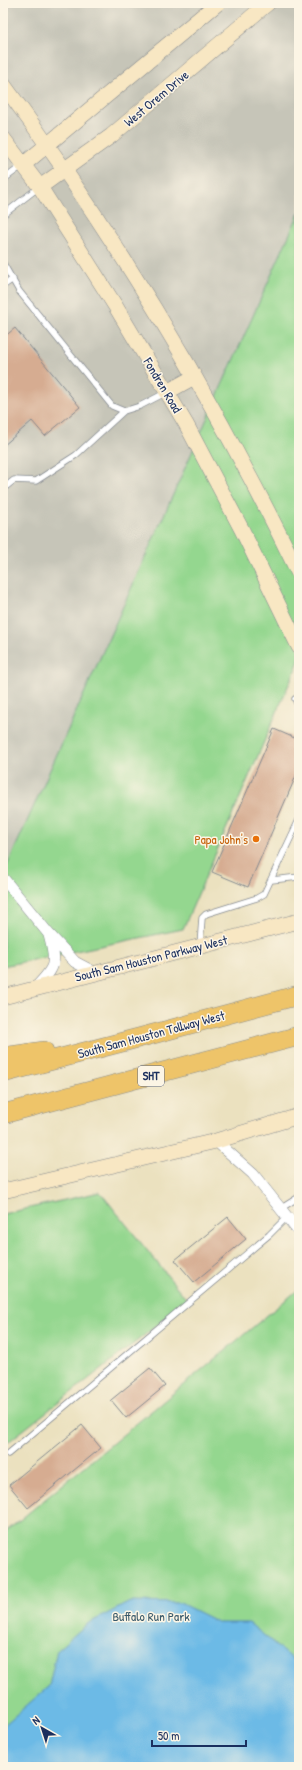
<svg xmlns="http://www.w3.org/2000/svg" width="302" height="1770" viewBox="0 0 302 1770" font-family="'Patrick Hand',sans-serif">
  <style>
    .industrial { fill: #c6c5b8 }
    .green { fill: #94d78f; stroke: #588376 }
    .water { fill: #6cbae6; stroke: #4474a2 }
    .building { fill: #d6ac91 }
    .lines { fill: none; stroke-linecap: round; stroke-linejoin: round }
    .service-casing { stroke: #83888e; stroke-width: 7 }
    .minor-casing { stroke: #83888e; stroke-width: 12 }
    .secondary-casing { stroke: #83888e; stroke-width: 16 }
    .motorway-casing { stroke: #83888e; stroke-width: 20 }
    .service { stroke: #fff; stroke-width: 5.5 }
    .minor { stroke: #fff; stroke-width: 11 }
    .secondary { stroke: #f8e7c3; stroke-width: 15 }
    .motorway { stroke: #eec469; stroke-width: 19 }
    .food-dot { fill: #e8710a; stroke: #fcf5e5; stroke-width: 1.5 }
    .labels { text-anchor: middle; stroke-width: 3; stroke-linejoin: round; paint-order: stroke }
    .shield { fill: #fcf5e5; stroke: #5e6a86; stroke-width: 1 }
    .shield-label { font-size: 12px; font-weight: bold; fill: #1b2f5e }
    .street-label { font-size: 13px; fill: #1b2f5e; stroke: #fcf5e5 }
    .food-label { font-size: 13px; fill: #c56008; stroke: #fcf5e5; text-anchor: end }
    .park-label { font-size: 13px; fill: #39596a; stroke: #fcf5e5 }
  </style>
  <rect width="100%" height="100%" fill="#fcf5e5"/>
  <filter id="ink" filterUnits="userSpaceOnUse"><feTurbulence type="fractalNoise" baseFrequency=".025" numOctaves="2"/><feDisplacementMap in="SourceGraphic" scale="8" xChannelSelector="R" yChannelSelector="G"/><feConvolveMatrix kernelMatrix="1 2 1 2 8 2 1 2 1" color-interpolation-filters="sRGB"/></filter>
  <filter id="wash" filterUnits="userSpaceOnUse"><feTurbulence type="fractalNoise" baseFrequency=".012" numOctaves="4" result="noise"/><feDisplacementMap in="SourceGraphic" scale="16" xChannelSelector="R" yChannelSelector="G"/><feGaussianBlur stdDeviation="0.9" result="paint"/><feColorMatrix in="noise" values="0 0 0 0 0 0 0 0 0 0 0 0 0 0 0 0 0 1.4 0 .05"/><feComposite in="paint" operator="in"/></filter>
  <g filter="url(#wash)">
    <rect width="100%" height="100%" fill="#ebe1bf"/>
    <!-- industrial -->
    <path class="industrial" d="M3,3H299V213L3,875Z"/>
    <!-- green -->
    <path class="green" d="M299,213V661L183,929L3,966V875Z
      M100,1192L188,1301L3,1446V1214Z
      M299,1289V1767H3V1534Z"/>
    <!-- water -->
    <path class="water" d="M130,1602L180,1603L220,1623H249L299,1664V1767H3V1726L49,1686L57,1650L87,1624Z"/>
    <g id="blocks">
      <!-- building -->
      <path class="building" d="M15,328L80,407L45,436L32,421L3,446V338Z
        M274,729L299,740V769L248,887L212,872Z
        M228,1217L246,1239L194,1282L175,1260Z
        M150,1368L165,1386L126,1418L111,1400Z
        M82,1425L101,1448L28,1508L9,1485Z"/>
    </g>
  </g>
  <g filter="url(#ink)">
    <use href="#blocks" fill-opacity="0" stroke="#83888e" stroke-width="1"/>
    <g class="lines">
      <defs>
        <path id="service" d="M3,180L23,165
          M3,215L39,187
          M3,263L19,291L112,406L124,411L140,406L165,393
          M3,286L13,279
          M3,489L14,480L36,481L76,455L124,411
          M299,697L295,699L299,707
          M272,880L299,877
          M200,946L202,918L206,914L257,898L264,894L299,820
          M280,1209L299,1197
          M8,1454L269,1235L287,1217"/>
        <path id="minor" d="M3,878L48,933L75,962L94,972
          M34,989C56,967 57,964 49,935
          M216,1141L253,1174L299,1232"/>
        <path id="secondary" d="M3,84C117,237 216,403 299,574
          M3,138L40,187L116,307L186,424L242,530L299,647
          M23,165L218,3
          M40,187L111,136L268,3
          M167,392L194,377
          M3,997L299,921
          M3,1191L216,1141L299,1116"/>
        <path id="motorway" d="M3,1057L44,1051
          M3,1073L142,1037L299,995
          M3,1114L299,1036"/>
      </defs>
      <!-- service casing -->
      <use href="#service" class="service-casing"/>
      <!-- minor casing -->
      <use href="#minor" class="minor-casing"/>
      <!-- secondary casing -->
      <use href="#secondary" class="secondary-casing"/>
      <!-- motorway casing -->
      <use href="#motorway" class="motorway-casing"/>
      <!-- service -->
      <use href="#service" class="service"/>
      <!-- minor -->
      <use href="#minor" class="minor"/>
      <!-- secondary -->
      <use href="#secondary" class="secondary"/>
      <!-- motorway -->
      <use href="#motorway" class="motorway"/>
    </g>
  </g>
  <!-- markers -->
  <circle class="food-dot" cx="256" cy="839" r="4"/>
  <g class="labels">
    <!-- shield labels -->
    <rect class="shield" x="138" y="1066" width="26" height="20" rx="3"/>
    <g class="shield-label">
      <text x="151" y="1080">SHT</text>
    </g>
    <!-- street labels -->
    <g class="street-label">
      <text transform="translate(156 98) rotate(-40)" y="5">West Orem Drive</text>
      <text transform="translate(163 385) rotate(59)" y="5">Fondren Road</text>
      <text transform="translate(151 958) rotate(-14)" y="5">South Sam Houston Parkway West</text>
      <text transform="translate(151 1034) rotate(-15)" y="5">South Sam Houston Tollway West</text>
    </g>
    <!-- food labels -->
    <g class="food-label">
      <text x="248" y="844">Papa John's</text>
    </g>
    <!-- park labels -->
    <g class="park-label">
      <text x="151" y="1621">Buffalo Run Park</text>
    </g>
  </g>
  <!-- margin -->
  <rect width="302" height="1770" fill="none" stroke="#fcf5e5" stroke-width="16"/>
  <!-- north arrow -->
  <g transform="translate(42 1728) rotate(321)" stroke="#fcf5e5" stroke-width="3" paint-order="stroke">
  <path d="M0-3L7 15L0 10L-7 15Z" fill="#1b2f5e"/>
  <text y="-6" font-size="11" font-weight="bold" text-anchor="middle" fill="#1b2f5e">N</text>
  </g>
  <!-- scale -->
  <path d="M152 1740v6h94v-6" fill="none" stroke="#1b2f5e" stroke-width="2"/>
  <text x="158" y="1740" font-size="12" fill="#1b2f5e" stroke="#fcf5e5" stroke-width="3" paint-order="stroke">50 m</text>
</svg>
